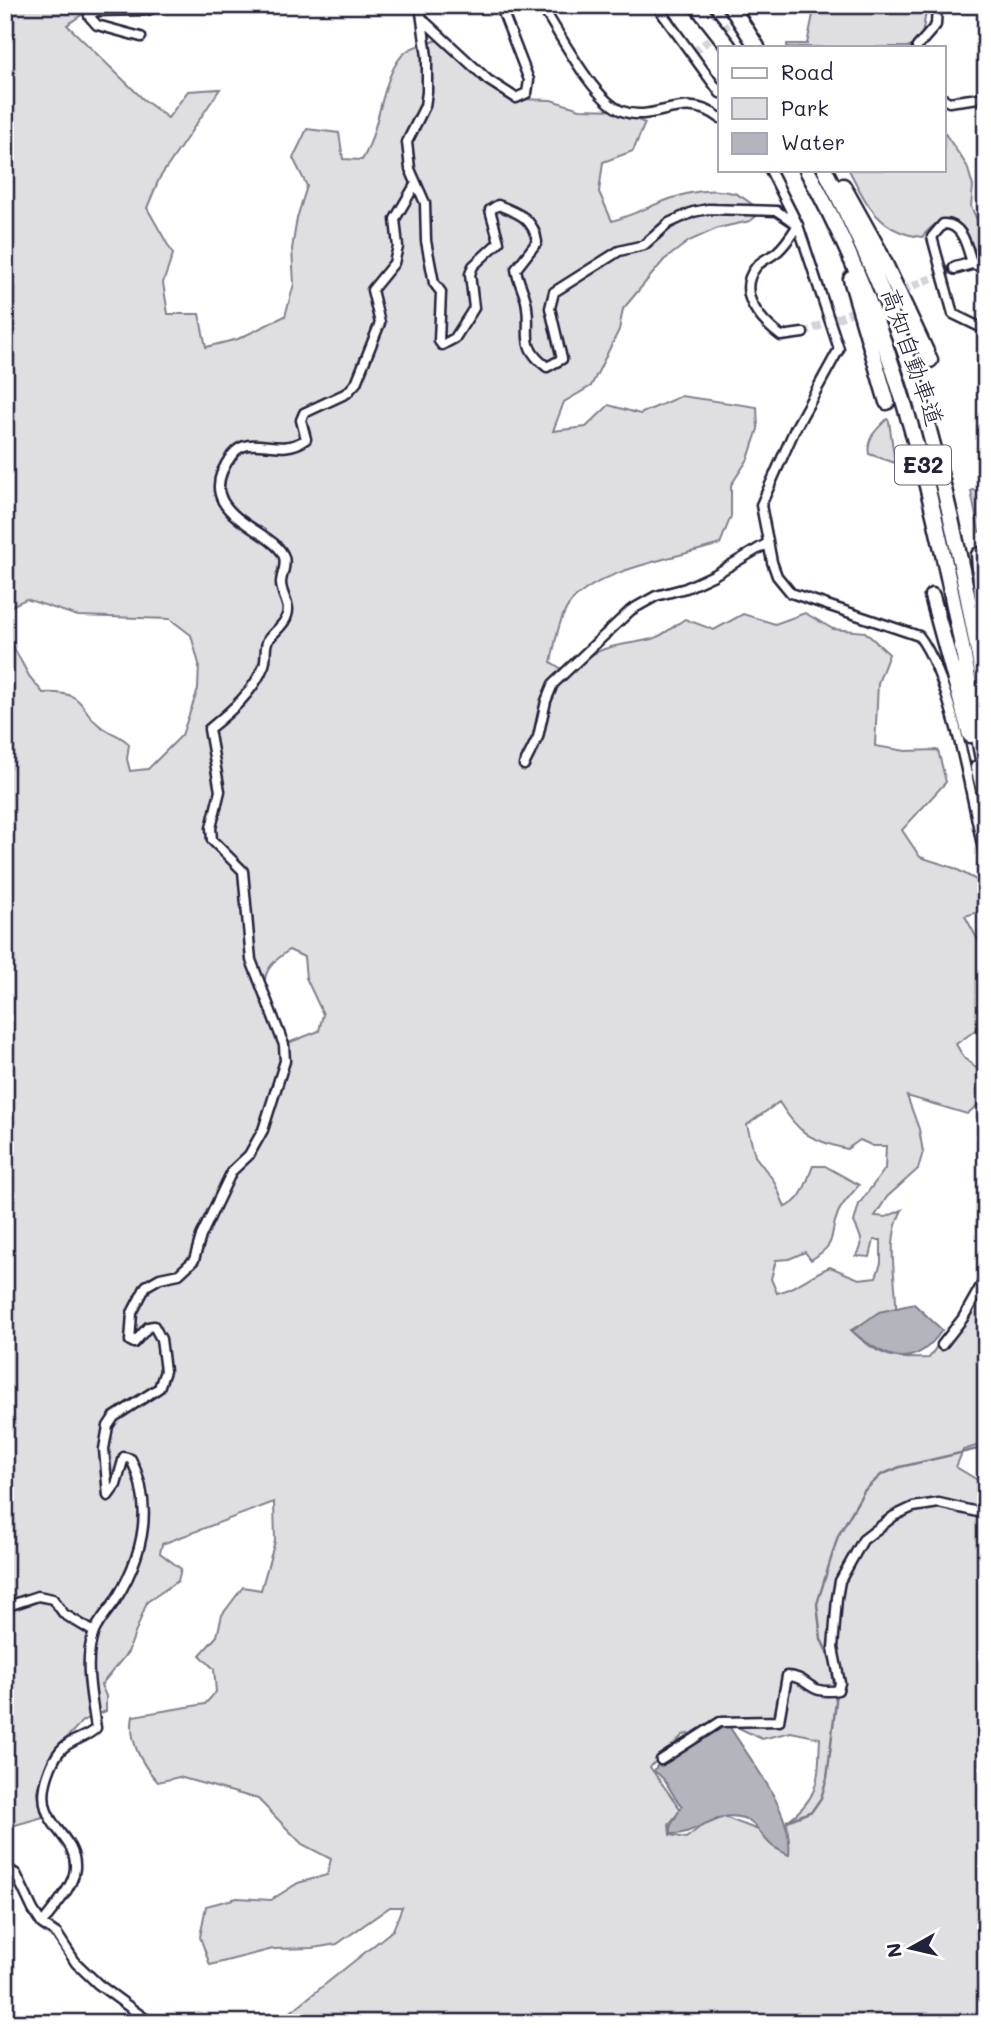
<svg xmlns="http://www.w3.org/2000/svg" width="991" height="2028" viewBox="0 0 991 2028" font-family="Mali,'Klee One',sans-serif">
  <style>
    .green { fill: #dfdfe2; stroke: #80808e; stroke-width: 2; fill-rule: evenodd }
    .water { fill: #b4b4bc; stroke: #7a7a88; stroke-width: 2 }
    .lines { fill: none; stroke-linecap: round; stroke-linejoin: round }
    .stream { stroke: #7a7a88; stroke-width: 2.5 }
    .minor-tunnel { stroke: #d3d3d8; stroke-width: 8; stroke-dasharray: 8 4; stroke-linecap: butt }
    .minor-casing { stroke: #22223b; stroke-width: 13 }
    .tertiary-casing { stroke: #22223b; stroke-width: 16 }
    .motorway-casing { stroke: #22223b; stroke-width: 19 }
    .minor { stroke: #fff; stroke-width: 8 }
    .tertiary { stroke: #fff; stroke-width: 10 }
    .motorway { stroke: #fff; stroke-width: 14 }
    .labels { text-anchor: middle; stroke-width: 6; stroke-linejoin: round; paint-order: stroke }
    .shield { fill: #fff; stroke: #646476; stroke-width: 2 }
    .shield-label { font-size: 23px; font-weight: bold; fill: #22223b }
    .street-label { font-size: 24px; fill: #22223b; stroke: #fff }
  </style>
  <rect width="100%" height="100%" fill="#fff"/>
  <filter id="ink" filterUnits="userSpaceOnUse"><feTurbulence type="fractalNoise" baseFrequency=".0143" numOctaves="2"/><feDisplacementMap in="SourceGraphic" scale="14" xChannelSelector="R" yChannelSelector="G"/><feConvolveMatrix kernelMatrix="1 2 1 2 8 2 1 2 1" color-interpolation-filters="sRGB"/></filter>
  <g filter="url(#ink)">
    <!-- green -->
    <path class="green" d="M5,5H165L125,14L93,7L67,25L143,99L168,118L188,91L220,89L159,179L147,208L173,254L163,283L168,314H199L206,347L238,339L285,316L294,284L292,249L297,218L307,186L293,158L307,129L339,133L343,159L362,160C381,130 381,70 407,51C415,45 430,43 438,40L489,82L517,99L551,100L580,109L615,110L645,123L633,151L603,162L599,192L612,221C653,209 689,182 734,193C743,196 754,206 762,212L750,221L718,228L689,241L664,260L623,309L619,330L591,386L564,402L553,431L586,427L609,405L640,414L681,396L757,407L758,429L748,459L731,485V516L720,544C676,558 605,567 572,601C559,615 555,644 551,662L568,673C605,641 609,649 652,639C663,636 675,625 685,619L714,630L743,614L775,624L805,613L833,629L865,632L889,654L878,683L875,746L906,751L938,750L946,782L902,830L920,857L954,868L982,883L985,910L965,916L986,955V1023L956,1044L964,1058L986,1076V1098L967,1114L907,1096L919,1129L923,1152L918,1169L887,1197L875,1216L886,1217L902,1210C884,1244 898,1280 896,1317L879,1315L851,1330C877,1356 893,1360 929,1358L947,1331L963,1316L976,1285L986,1276V1443L963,1450L956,1467L986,1485V2023H277L393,1930L402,1907H390L337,1944L313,1948L273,1949L210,1965L200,1937L206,1906L237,1898L271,1900L298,1883L327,1875L331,1859L302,1844L258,1799L179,1777L158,1782C142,1765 128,1741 133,1716L205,1704L216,1692L214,1669L200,1655L217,1636L222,1615L243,1587L261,1590L275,1541L274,1502L162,1544L160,1553L181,1569L178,1581L147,1602L128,1652L101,1685L106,1696V1711L82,1721L53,1753L37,1790L43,1817L5,1828V631L29,676L43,693C92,691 75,711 106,730C115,735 121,736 129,744L127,759L130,771L148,769L182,735L198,689L199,664L191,635L170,619L78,616L26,599L5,609ZM289,950L304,957L306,978L323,1014L319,1031L288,1043C278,1030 264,997 265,980C266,966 280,957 289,950ZM779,1102C799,1134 810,1140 847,1149L860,1140L873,1146H886L885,1169L859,1204L854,1222C860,1235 866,1244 856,1256L870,1257L874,1240H881V1263L876,1277L859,1279L830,1267C810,1275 797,1288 777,1293L771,1279L776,1260L789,1259L805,1252L811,1260C840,1241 827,1239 838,1213C842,1203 852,1194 859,1185L825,1166H813C806,1182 803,1201 785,1207L774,1181L755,1156L747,1125ZM718,1723L735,1726L762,1739L791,1732L820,1738C818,1777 821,1797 787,1821L789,1852L761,1831L724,1817L700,1827L686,1838L670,1835L669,1824L681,1810L650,1767L683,1735L703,1731Z
      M815,5H919L926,12L920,47H787V44H807Z
      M944,132L967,166L973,186L971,207L986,238V247L974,249C959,217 948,207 922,237C879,233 866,203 849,170H944Z
      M887,419L889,421L895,463L869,454C866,438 876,430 887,419Z
      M973,490L986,493V528L979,532L971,491Z"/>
    <!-- water -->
    <path class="water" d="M914,1304L942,1330C914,1372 885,1359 852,1331L879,1312Z
      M718,1726H729C751,1761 794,1813 789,1855C783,1852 775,1849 770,1844C761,1836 756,1822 743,1818C716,1809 696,1836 671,1834V1825L682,1806C670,1794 668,1779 654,1771C662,1757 674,1741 691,1736C701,1733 708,1732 718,1726Z"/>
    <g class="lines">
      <!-- stream -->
      <path class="stream" d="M787,1821L812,1811L821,1798L827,1778L836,1701L831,1661L821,1639L817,1604L838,1536L864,1491L881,1475L900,1467L986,1447"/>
      <!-- minor-tunnel -->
      <path class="minor-tunnel" d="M694,52L753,5
        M803,333L955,268"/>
      <defs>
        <path id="minor" d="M420,5L427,57V92L425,106L407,142L410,169L425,203L426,241L434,283L441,292L439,341L442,345L455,338L474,308L470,274L473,266L499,242L490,210L498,205C519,213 534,219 537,242L516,269C518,283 526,294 527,307C531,335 519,346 547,367L562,359L550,308L554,292L619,251L644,245L669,223L693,212L708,209L777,211L798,225
          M541,5C559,32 593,100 622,111C655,124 684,90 720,118
          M656,5L720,93
          M422,19L488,80L516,98L527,93L529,80L500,5
          M141,37L97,25L89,16L96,11L148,10L162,5
          M917,47L936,25L937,5
          M944,99L949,102L986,97
          M770,170L798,225L839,349L795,429L761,505L772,562L777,576L791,593L919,636C953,681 973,806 986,864
          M798,225C792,234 786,244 778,251C772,257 761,260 756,267C735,293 761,321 781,336L803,333
          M972,263C967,247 963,223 943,224L932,237L953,314L986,330
          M524,765L538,737L546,701L553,684L631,610L656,596L686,588L714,575L766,544
          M942,1345L963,1318L986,1277
          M5,1607L38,1596L53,1599L64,1614L94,1632
          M661,1760L720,1722L779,1721L787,1676C809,1676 808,1696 838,1690L840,1683L833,1648L837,1598L840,1581L863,1540L894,1516L913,1507L939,1503L986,1514
          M5,1867L16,1874L33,1910L42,1924L57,1934L76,1963L98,1984L151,2023
          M42,1924C53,1908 74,1887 75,1868C77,1832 31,1826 48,1775C51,1766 54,1758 60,1751C69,1739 86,1739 96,1728C92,1699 83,1661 94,1632C99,1621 108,1611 115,1601C143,1556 155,1508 131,1459L124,1457L116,1485L108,1496L104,1449L108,1426L114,1417L159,1388L165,1371L161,1339L154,1326L148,1327L134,1343L130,1341L132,1313L146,1286L160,1278L179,1274L194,1260L201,1236L232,1171L249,1155L263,1130L285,1061L284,1045L251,960L243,871L212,840L211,828L220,791L209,729C230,712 254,692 264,665C267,657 264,646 268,640C276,629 288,623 288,609C287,600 281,592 281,583C281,574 287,567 284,557C275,528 186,515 232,455C250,431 279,459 306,439L301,420L304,413L347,393L356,383L380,323L372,290L394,263L398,247L395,219L415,185"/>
        <path id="tertiary" d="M955,268L972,263L986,266"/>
        <path id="motorway" d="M696,5L729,47
          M730,5L757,47
          M807,170C912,358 948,567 986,776
          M825,170C862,242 896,317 919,395C948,493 968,595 986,695
          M843,186L878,249L930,360
          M851,279L887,402
          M979,555L986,649
          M932,596L970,735
          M978,768L986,797"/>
      </defs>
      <!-- minor casing -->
      <use href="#minor" class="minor-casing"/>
      <!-- tertiary casing -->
      <use href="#tertiary" class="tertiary-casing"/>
      <!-- motorway casing -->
      <use href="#motorway" class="motorway-casing"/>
      <!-- minor -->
      <use href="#minor" class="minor"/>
      <!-- tertiary -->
      <use href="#tertiary" class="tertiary"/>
      <!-- motorway -->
      <use href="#motorway" class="motorway"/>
    </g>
  </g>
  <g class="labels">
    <!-- shield labels -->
    <rect class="shield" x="895" y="445.5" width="56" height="39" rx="5"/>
    <g class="shield-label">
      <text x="923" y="473">E32</text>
    </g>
    <!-- street labels -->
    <g class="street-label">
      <text transform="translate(912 357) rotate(71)" y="8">高知自動車道</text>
    </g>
  </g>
  <!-- margin -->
  <rect width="991" height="2028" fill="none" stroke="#fff" stroke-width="28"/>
  <rect x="14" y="14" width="963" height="2000" fill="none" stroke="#22223b" stroke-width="2.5" filter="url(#ink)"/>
  <!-- legend -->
  <rect x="718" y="46" width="228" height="126" fill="#ffffff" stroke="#a7a7b1" stroke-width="2"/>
  <rect x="732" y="68" width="35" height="10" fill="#ffffff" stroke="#a7a7b1" stroke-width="2"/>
  <text x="781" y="80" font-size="21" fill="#22223b">Road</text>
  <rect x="732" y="98" width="35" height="21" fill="#dfdfe2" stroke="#a7a7b1" stroke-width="2"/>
  <text x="781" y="116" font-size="21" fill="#22223b">Park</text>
  <rect x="732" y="133" width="35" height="21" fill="#b4b4bc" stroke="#a7a7b1" stroke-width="2"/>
  <text x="781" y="150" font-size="21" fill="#22223b">Water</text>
  <!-- north arrow -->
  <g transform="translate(911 1948) rotate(262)" stroke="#ffffff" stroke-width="5" paint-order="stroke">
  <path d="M0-5L12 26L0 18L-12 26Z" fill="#22223b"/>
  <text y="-10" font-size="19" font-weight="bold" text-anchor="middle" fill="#22223b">N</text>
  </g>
</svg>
